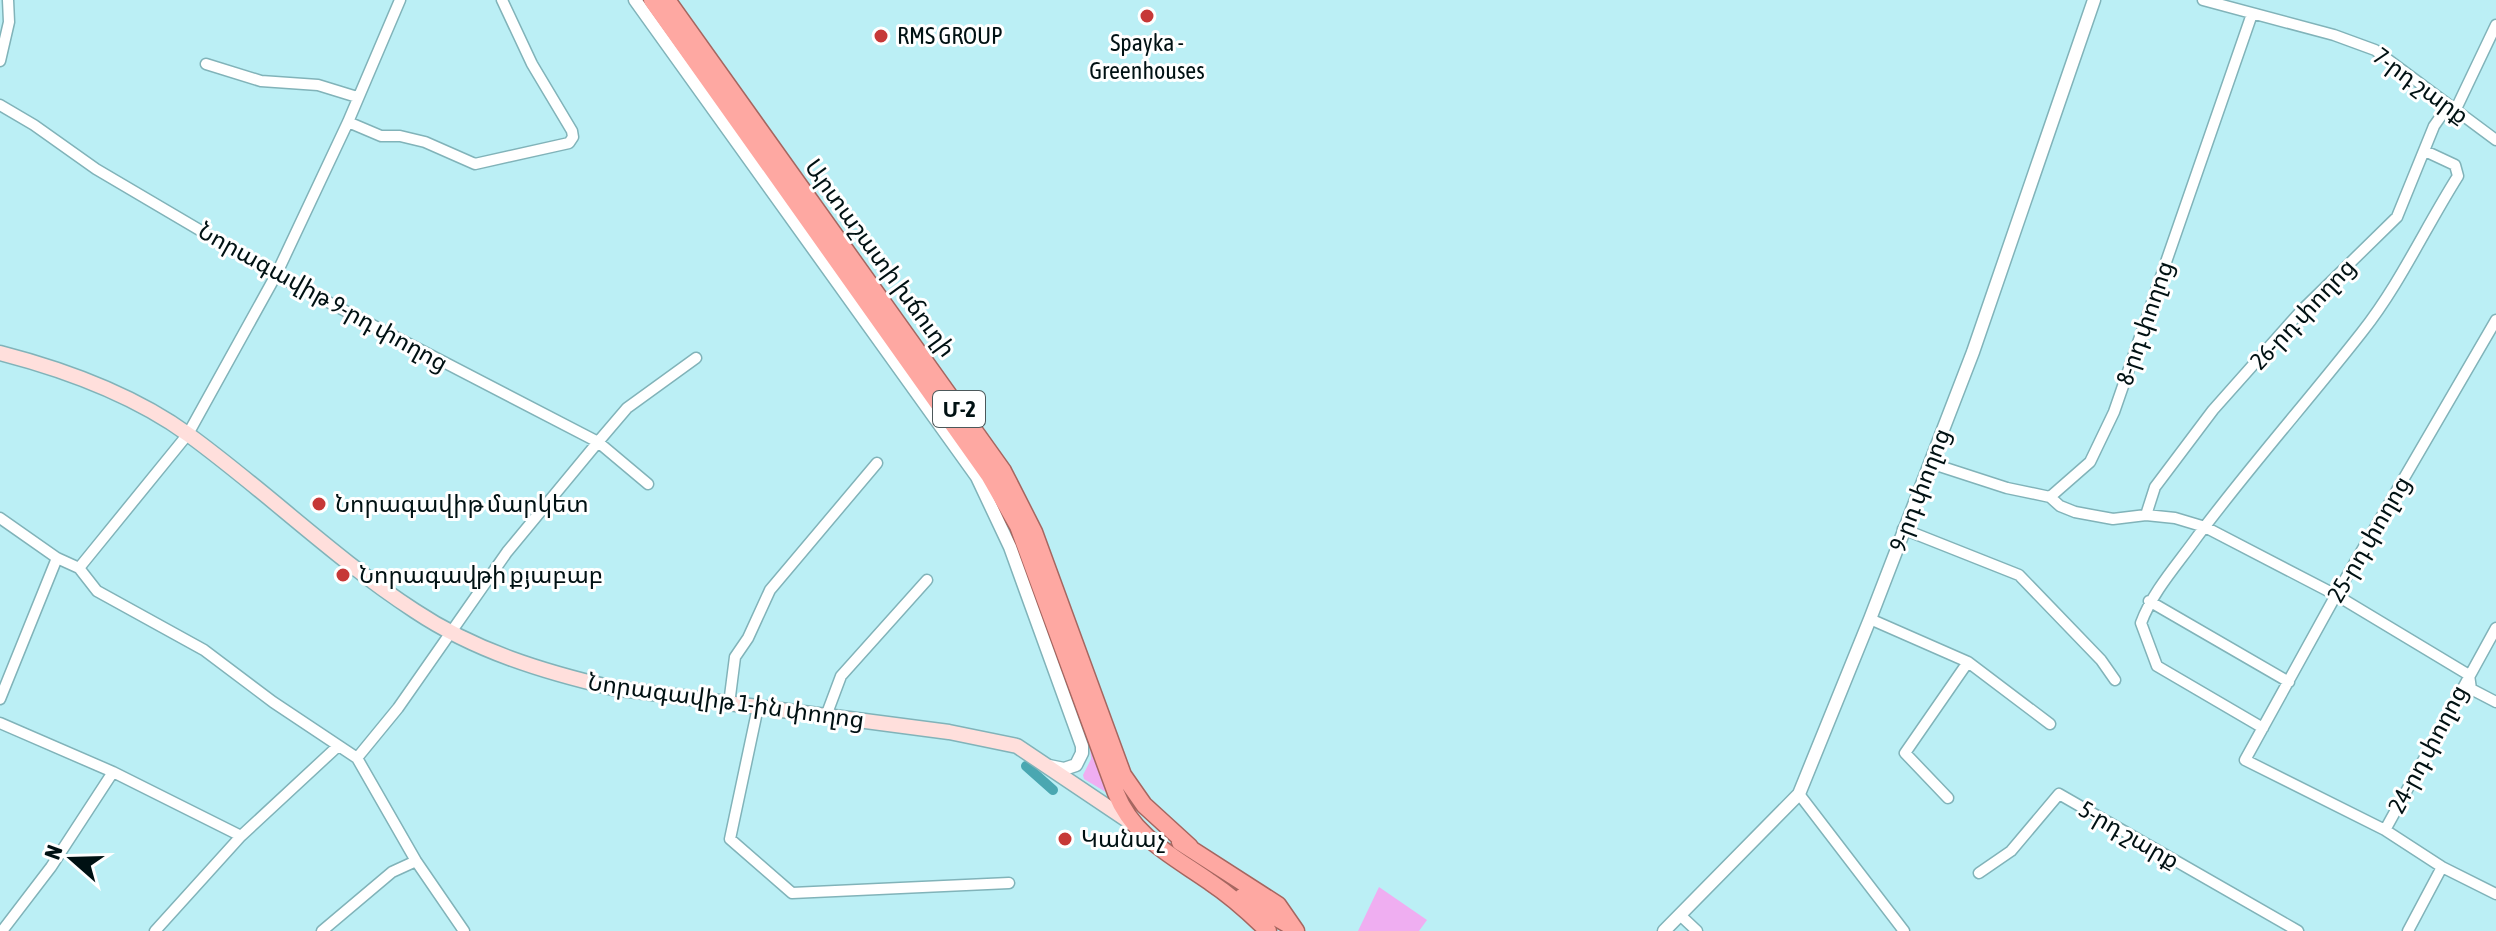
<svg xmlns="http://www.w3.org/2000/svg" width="2496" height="931" viewBox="0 0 2496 931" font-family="'Asap Condensed','Noto Sans Armenian',sans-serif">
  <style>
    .green { fill: #efaef1 }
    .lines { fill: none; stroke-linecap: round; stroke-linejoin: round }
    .canal { stroke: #4aa7b1; stroke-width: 10 }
    .minor-casing { stroke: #81b3b9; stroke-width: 13 }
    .tertiary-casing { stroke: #81b3b9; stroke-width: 15 }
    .secondary-casing { stroke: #81b3b9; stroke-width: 17 }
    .trunk-casing { stroke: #a56660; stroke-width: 19 }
    .minor { stroke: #fff; stroke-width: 10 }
    .tertiary { stroke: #fff; stroke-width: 12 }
    .secondary { stroke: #ffdfdc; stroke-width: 14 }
    .trunk { stroke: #fea8a2; stroke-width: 16 }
    .poi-dot { fill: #c63837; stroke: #fff; stroke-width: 3 }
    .labels { text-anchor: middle; stroke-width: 6; stroke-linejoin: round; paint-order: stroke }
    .shield { fill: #fff; stroke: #4c585a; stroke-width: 2 }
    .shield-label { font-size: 22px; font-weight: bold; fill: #001113 }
    .poi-label { font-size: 24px; fill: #001113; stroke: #fff; text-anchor: start }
    .street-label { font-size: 24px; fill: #001113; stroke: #fff }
  </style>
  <rect width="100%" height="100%" fill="#bbeff5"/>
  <!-- green -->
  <path class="green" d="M1090,744L1109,794L1084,779L1083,775L1091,759Z
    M1379,887L1427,920L1419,931H1358Z"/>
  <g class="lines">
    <!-- canal -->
    <path class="canal" d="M1026,766L1053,790"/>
    <defs>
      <path id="minor" d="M2203,0L2334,35L2375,50L2496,140
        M0,61L9,22L8,0
        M206,64L261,81L318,85L357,97
        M0,105L34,125L96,169L276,275L598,442L648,484
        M2455,111L2496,25
        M348,122L381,136H400L425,142L475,164L569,143L573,137L572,131L532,64L502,0
        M2496,320L2336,595L2245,760L2385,830L2442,867L2496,894
        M1930,463L2007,488L2050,497L2090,462L2114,412L2252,14
        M2050,497L2060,506L2075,512L2113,519L2146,515L2175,518L2205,527L2336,595L2469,675L2471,689L2496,702
        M2146,515L2155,487L2213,410L2301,311L2397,217L2434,126L2448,106
        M0,518L57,558L79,568L97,591L204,650L273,702L357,758L416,861L464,931
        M1903,529L2019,575L2101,660L2115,680
        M79,568L188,434L276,275L348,122L400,0
        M2149,601L2289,682
        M1870,619L1968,662L1905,753L1948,798
        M1968,662L2050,724
        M0,699L57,558
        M729,704L735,657L748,638L770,590L877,463
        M758,707L730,839L792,893L1009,883
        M826,716L841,676L927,580
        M0,723L113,772L241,836
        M2263,728L2157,666L2141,623C2153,591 2177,565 2197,537C2250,466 2308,401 2362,332C2400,284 2425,228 2458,176L2455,165L2425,151
        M357,758L398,708L507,552L598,442L627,408L696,358
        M1799,794L1904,931
        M2385,830L2496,628
        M1979,873L2011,851L2059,794L2298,931
        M1680,915L1697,931
        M2,931L51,867L113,772
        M155,931L241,836L337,747
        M322,931L392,872L416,861
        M2408,931L2442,867"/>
      <path id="tertiary" d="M635,0L977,477L1010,547L1082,746V753L1076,765L1064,769L1049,766
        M1664,931L1799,794L1870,619L1973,352L2094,0"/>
      <path id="secondary" d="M0,353C66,370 134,395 189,435C266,491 335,559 415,611C475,651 544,672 613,688L949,732L1017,746L1133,824"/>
      <path id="trunk" d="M652,0L989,475L1018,526L1116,793C1133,837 1173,856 1210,882C1231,896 1250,913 1268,931
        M667,0L1003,471L1034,532L1123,775L1144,805L1190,847
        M1180,842L1278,905L1296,931
        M1242,897L1287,924"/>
    </defs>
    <!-- minor casing -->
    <use href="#minor" class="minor-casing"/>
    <!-- tertiary casing -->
    <use href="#tertiary" class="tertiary-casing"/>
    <!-- secondary casing -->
    <use href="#secondary" class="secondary-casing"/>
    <!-- trunk casing -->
    <use href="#trunk" class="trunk-casing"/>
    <!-- minor -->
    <use href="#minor" class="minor"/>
    <!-- tertiary -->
    <use href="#tertiary" class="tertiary"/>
    <!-- secondary -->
    <use href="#secondary" class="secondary"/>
    <!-- trunk -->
    <use href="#trunk" class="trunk"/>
  </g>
  <!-- markers -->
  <g class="poi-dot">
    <circle cx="1147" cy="16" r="8"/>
    <circle cx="881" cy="36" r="8"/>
    <circle cx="319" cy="504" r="8"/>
    <circle cx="343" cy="575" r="8"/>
    <circle cx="1065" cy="839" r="8"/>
  </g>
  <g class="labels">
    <!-- shield labels -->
    <rect class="shield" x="933" y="391" width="52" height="36" rx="6"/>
    <g class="shield-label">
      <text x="959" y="417">Մ-2</text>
    </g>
    <!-- poi labels -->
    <g class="poi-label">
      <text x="897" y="44">RMS GROUP</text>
      <text x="1147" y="51" text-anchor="middle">Spayka -<tspan x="1147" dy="28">Greenhouses</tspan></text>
      <text x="335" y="512">Նորագավիթ մարկետ</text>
      <text x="359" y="583">Նորագավթի քյաբաբ</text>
      <text x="1081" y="847">Կանաչ</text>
    </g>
    <!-- street labels -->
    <g class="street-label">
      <text transform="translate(2421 86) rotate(36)" y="8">7-րդ շարք</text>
      <text transform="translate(880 258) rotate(54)" y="8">Արտաշատի խճուղի</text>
      <text transform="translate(323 297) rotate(29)" y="8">Նորագավիթ 9-րդ փողոց</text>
      <text transform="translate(2303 314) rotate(-47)" y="8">26-րդ փողոց</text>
      <text transform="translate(2145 323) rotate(-71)" y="8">8-րդ փողոց</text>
      <text transform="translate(1920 490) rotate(-69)" y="8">9-րդ փողոց</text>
      <text transform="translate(2369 539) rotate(-60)" y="8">25-րդ փողոց</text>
      <text transform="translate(726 701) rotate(8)" y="8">Նորագավիթ 1-ին փողոց</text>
      <text transform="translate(2428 749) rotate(-62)" y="8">24-րդ փողոց</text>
      <text transform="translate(2129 835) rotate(30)" y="8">5-րդ շարք</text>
    </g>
  </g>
  <!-- north arrow -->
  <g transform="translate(72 859) rotate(290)" stroke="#ffffff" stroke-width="6" paint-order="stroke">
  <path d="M0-6L14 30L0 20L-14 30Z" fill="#001113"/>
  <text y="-12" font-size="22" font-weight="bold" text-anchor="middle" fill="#001113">N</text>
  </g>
</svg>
